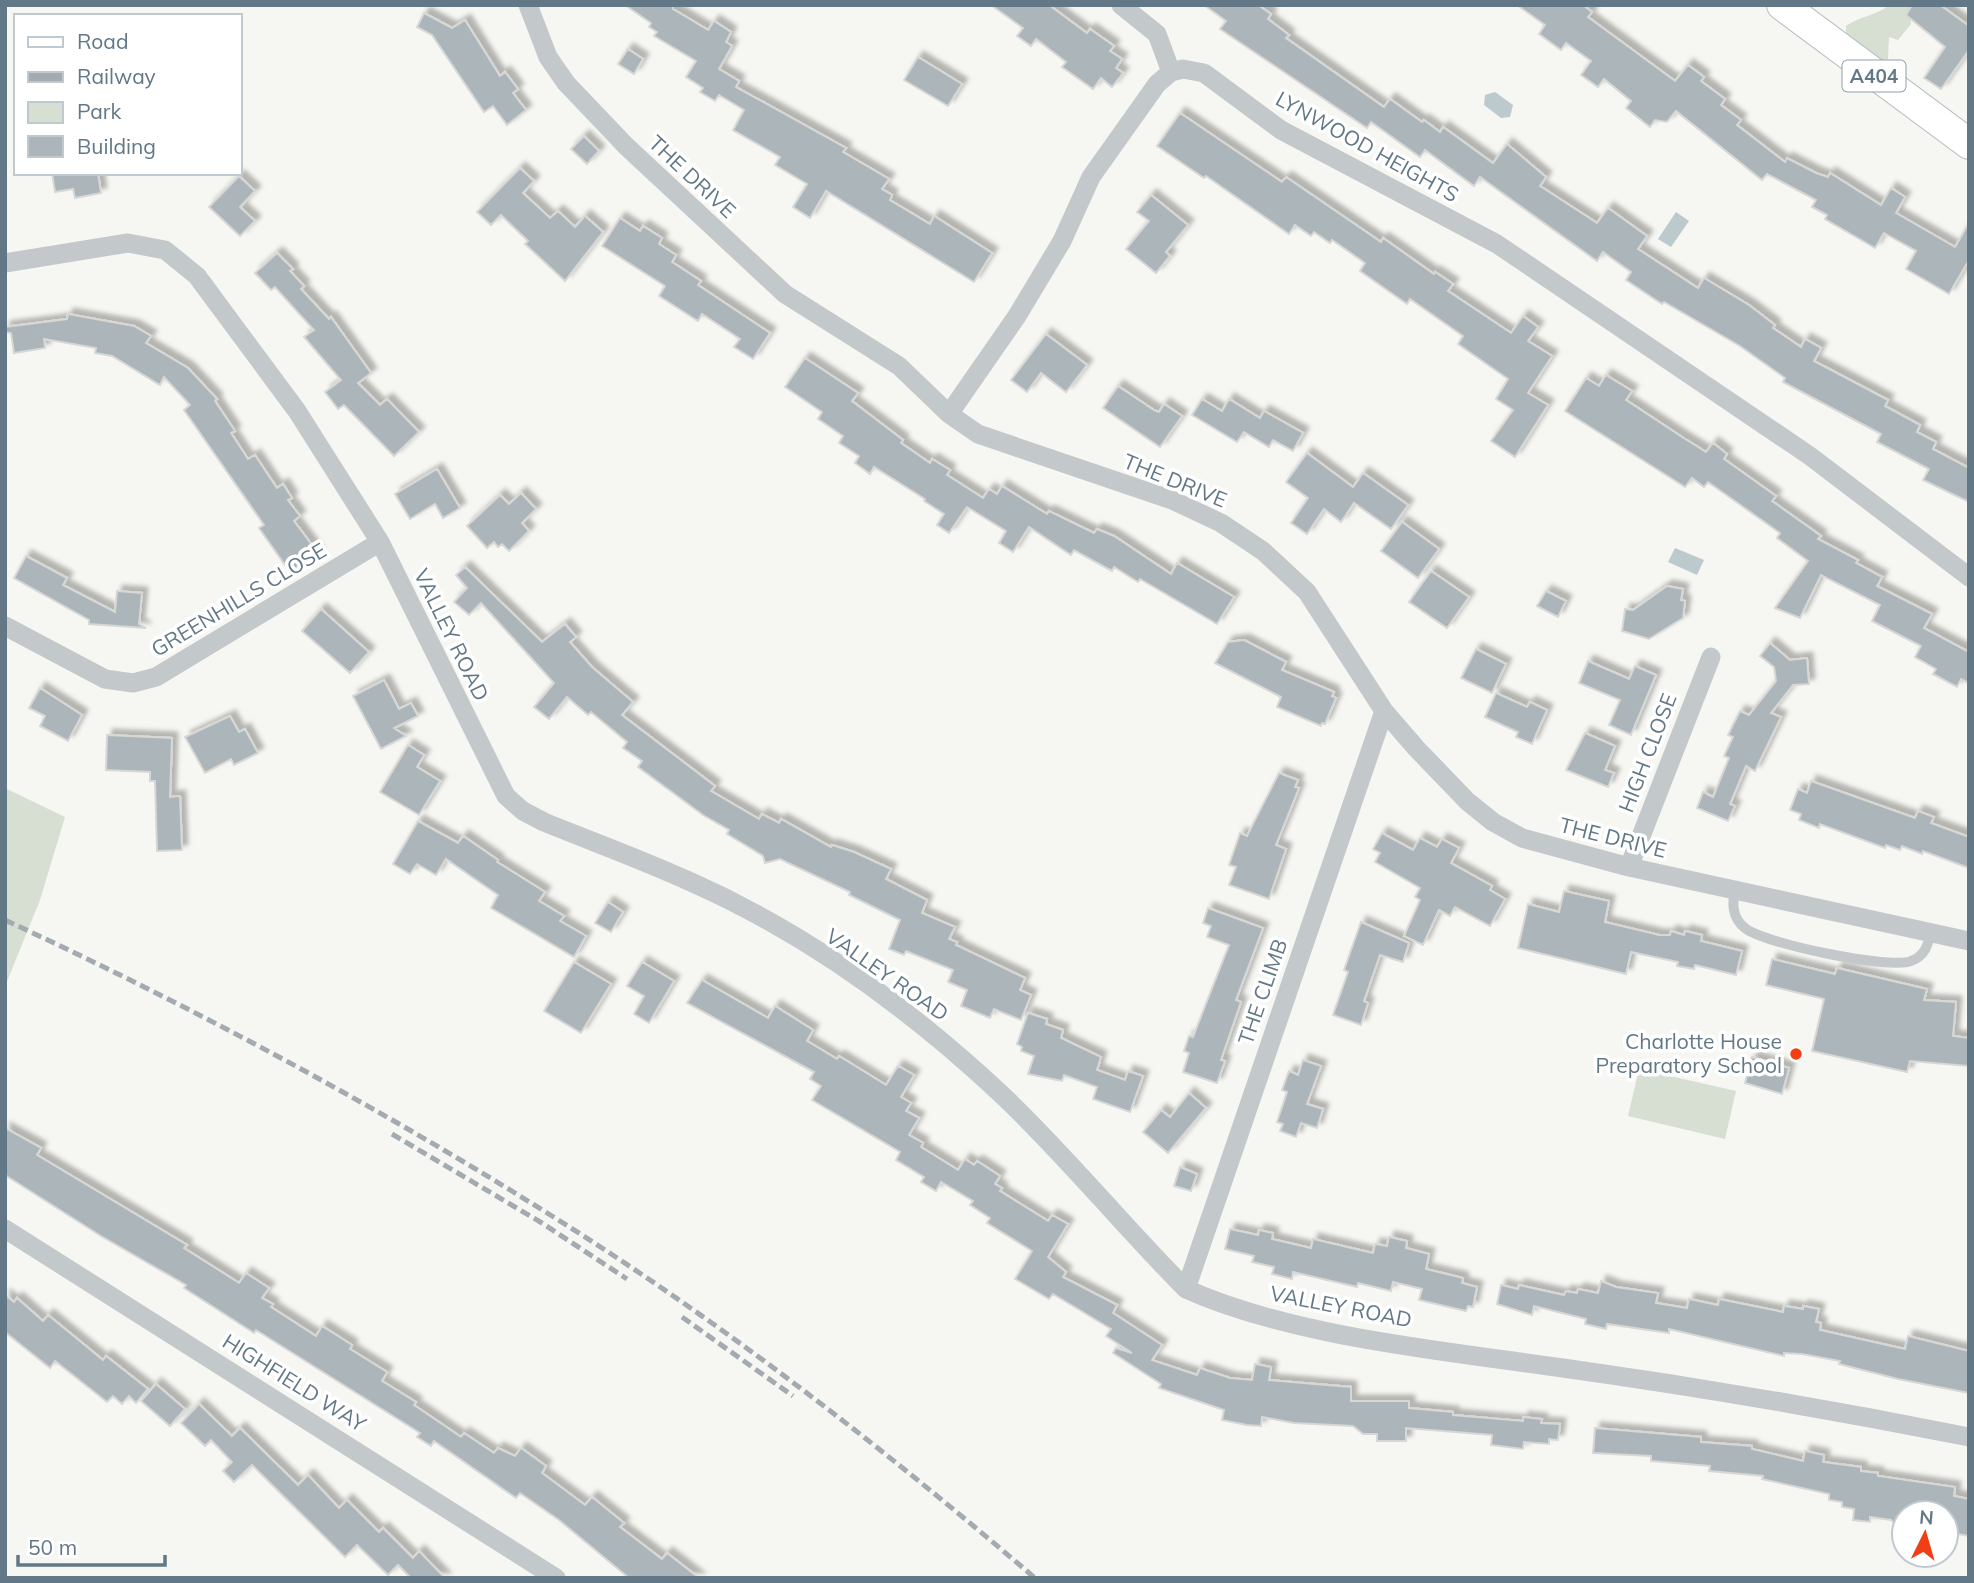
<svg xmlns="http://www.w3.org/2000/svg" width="1974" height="1583" viewBox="0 0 1974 1583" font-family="Mulish,sans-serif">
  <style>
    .green { fill: #d7ded2 }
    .water { fill: #bcc9cd }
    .building { fill: #abb5ba; stroke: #d7d7d5; stroke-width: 2; filter: url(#shadow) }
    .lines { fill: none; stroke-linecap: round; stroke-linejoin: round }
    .primary-casing { stroke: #b6bbbe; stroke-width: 32 }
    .service { stroke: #c3c8cb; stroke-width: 10 }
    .minor { stroke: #c3c8cb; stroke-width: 19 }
    .primary { stroke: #fff; stroke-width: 30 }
    .rail { stroke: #a3abb0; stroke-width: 5; stroke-dasharray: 10 5; stroke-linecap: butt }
    .poi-dot { fill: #f23e15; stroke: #fff; stroke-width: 2.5 }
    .labels { text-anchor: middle; stroke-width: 7; stroke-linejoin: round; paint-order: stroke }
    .shield { fill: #fff; stroke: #91a0aa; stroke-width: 2 }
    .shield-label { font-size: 19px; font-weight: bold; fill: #627886 }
    .street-label { font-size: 21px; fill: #627886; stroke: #fff }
    .poi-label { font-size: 21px; fill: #627886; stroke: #fff; text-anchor: end }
  </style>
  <defs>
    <filter id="shadow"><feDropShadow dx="5.5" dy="-5.5" stdDeviation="2" flood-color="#0004"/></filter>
  </defs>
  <rect width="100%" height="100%" fill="#f6f6f2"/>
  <!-- green -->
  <path class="green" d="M1889,5H1909L1911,24L1898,40L1889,37L1888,59L1877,61L1846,37V26C1860,16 1876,16 1889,5Z
    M5,788L65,817L40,900L6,984Z
    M1639,1069L1736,1091L1725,1139L1628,1116Z"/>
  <!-- water -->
  <path class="water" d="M1495,92L1513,105L1510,117L1501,118L1484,105L1485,95Z
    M1676,212L1689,221L1671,247L1658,239Z
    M1675,548L1704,560L1697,575L1668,562Z"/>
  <!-- building -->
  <path class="building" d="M625,5H673V9L708,30L714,21L731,32L726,42L732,46L719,69L739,81L736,87L846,148L843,152L889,179L882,189L892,195L890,200L930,224L934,216L992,253L974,282L826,191L810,218L793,207L807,184L775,165L780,157L733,130L744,110L719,95L715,101L700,92L703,88L686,77L696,61L654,36L657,32L649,27L651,23Z
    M991,5H1049L1087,33L1090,29L1114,46L1110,51L1122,59L1116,68L1123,73L1112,87L1101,78L1093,89L1062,67L1066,62L1036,39L1031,46L1017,36L1023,28Z
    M1204,5H1258L1271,14L1268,19L1289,35L1286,38L1384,107L1390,99L1422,122L1424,120L1440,132L1443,127L1493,163L1507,144L1546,177L1540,186L1597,223L1608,208L1647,236L1638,249L1698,288L1704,278L1749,305L1775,325L1773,328L1801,347L1805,339L1821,348L1814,361L1888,400L1885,406L1920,425L1917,432L1936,442L1933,449L1969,468V502L1923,480L1929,469L1877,442L1881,434L1783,382L1785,378L1740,346L1664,302L1662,304L1626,280L1631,272L1603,252L1597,261L1480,177L1474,186L1425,150L1420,157L1371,122L1367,128L1220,29L1226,21Z
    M1517,5H1583L1592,12L1588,17L1675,81L1688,65L1704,77L1701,81L1725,99L1721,105L1741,120L1737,125L1785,162L1787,158L1816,173L1828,177L1830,173L1881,205L1891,188L1905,197L1896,213L1955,247L1969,223V260L1949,294L1906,269L1916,251L1884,233L1875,248L1825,219L1827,215L1812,207L1816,200L1767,174L1762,180L1676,111L1667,122L1655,120L1650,127L1626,108L1631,101L1604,79L1598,87L1581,75L1591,61L1566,43L1561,50L1539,34L1545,25Z
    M1912,5H1940L1969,26V50L1941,89L1924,78L1945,47L1906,15Z
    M424,13L452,28L465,20L500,76L505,72L518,89L513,93L526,110L507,125L493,106L484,112L432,35L417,27Z
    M628,49L643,59L634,74L618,64Z
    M918,57L962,84L948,106L904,80Z
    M1180,113L1282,182L1286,177L1381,242L1383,238L1434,274L1435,272L1453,284L1448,291L1511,333L1523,316L1538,327L1528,341L1552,356L1528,393L1548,405L1515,457L1491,441L1513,410L1496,399L1508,379L1458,344L1463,336L1410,299L1407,304L1360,271L1365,263L1332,240L1330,243L1314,232L1311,236L1295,225L1289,234L1206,176L1204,178L1157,146Z
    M584,136L599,151L587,164L571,149Z
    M520,168L534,181L523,193L550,218L558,211L575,227L585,216L603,232L565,281L525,244L528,241L501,215L491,225L477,212Z
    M52,173H98L101,193L75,198L73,189L55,192Z
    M239,176L255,191L240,207L255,221L240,236L209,207Z
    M1151,195L1188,225L1166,252L1170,256L1156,273L1126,249L1149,221L1137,212Z
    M620,218L640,231L643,226L662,238L659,244L676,255L672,262L701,281L698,285L770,333L753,359L734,347L740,339L702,314L698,321L659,296L665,286L602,246Z
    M277,253L293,269L290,271L304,286L301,289L329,319L331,317L371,373L358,383L380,405L387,399L419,432L394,456L344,405L338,409L325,392L341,380L304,337L314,330L275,287L271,290L255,273Z
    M68,314L134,326L151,336L146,343L188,368L217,399L215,401L235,431L231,433L248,459L255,455L277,488L283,484L292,498L288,500L300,516L294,521L318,553L290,572L259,528L264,525L184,410L190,405L164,377L160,385L112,356L95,353L96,348L44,339L45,348L14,353L11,333L5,332V327L67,319Z
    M1046,334L1087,365L1066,392L1041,373L1027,392L1011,380Z
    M805,358L858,393L852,401L903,440L901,443L930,463L932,459L950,470L947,475L983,498L989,489L997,494L1002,486L1047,514L1049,511L1094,533L1097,529L1114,536L1171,574L1177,563L1234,597L1217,624L1140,579L1138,582L1114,567L1112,571L1074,550L1071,555L1029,527L1013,552L999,543L1006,531L967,507L949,533L937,525L944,514L924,501L925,499L874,467L870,474L855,463L859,456L839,443L843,436L818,419L822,412L785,387Z
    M1606,375L1632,391L1626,400L1682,437L1706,452L1713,443L1727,454L1724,459L1776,496L1772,501L1821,536L1818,539L1858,560L1856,563L1882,577L1877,586L1932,614L1924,628L1969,652V683L1961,679L1957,687L1933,674L1936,669L1915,657L1921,646L1872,621L1880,605L1821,575L1800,618L1775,608L1808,561L1777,538L1780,533L1708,482L1704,487L1692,478L1685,487L1565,411L1586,378L1599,386Z
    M1118,386L1154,410L1159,412L1164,404L1182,416L1160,447L1103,408Z
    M1202,399L1222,411L1229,399L1260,418L1264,411L1303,433L1293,451L1273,440L1269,447L1244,432L1237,442L1192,415Z
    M1307,453L1353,487L1363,473L1408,505L1391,529L1354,503L1341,522L1324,509L1307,534L1291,523L1308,498L1286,482Z
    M437,469L460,508L443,518L435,504L410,519L395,494Z
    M521,493L536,509L522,523L529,531L509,551L502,544L498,547L494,542L487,548L467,526L500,495L509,504Z
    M1402,522L1439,549L1418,578L1381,551Z
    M26,556L67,578L63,585L115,612L117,591L142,593L139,624L146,628L89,624V620L14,578Z
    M465,567L542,642L565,624L576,637L570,642L592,667L633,702L622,715L715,786L711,791L759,819L762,814L779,823L781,819L831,847L832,845L854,852L891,869L886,879L927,900L922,913L955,927L949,939L957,942L956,945L1025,978L1020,990L1031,995L1021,1020L994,1009L990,1018L961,1006L967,990L948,982L953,970L906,951L904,955L889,949L900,920L849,895L850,892L780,859L765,863L763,856L727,834L729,830L703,815L638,767L642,761L623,748L627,742L591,712L588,715L567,697L549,719L534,707L554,683L481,603L469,615L454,602L467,588L456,575Z
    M1431,571L1469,597L1447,628L1409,602Z
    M1667,586L1683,589L1681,600L1685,601L1683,618L1649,639L1622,631L1625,609L1633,610Z
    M1546,591L1566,601L1558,617L1537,606Z
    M321,609L369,652L350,673L302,631Z
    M1244,640L1286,662L1282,670L1334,692L1332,696L1336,698L1325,724L1322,723L1321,726L1277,707L1281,697L1215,663L1228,642Z
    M1770,643L1790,660L1807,658L1809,684L1793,685L1771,713L1781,717L1755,771L1746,766L1730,804L1735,806L1728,821L1697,808L1703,792L1713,797L1729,758L1724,756L1733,737L1728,735L1740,711L1749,715L1776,681L1774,667L1760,656Z
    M1476,649L1506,664L1492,693L1461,678Z
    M1588,661L1629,679L1635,666L1656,675L1631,735L1609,725L1620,700L1579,683Z
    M384,680L399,709L411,703L418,716L394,728L406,736L381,749L353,696Z
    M40,688L82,715L68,741L40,726L45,716L29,708Z
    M1496,693L1527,707L1530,702L1547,710L1532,744L1516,737L1518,732L1485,717Z
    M230,716L239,732L245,729L258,753L234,765L231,759L205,773L185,737Z
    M1585,733L1615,746L1605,770L1614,773L1608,787L1566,770Z
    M107,735L172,738L170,797L180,796L182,850L157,851L155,781H150V772L106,770Z
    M408,745L424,755L417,767L440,781L419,815L380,792Z
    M1279,773L1298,780L1295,787L1299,788L1276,845L1286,849L1269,899L1229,885L1236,867L1229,865L1240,833L1247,836Z
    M1811,781L1915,818L1918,811L1934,817L1931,823L1969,837V868L1923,851L1922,854L1902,846L1900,850L1886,845L1885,848L1820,824L1819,828L1799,820L1801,814L1790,810L1798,789L1807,793Z
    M418,821L458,843L463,836L498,860L497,862L545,892L539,901L564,916L560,921L586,936L574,957L491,908L498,895L446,859L436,875L417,864L410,874L393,864Z
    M1382,833L1413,850L1420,838L1437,847L1442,839L1459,848L1451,863L1492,886L1490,890L1505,899L1490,926L1455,907L1450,916L1439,910L1423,945L1404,936L1420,900L1415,897L1420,888L1375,862L1380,853L1373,849Z
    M1564,891L1609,901L1605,922L1659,935H1670L1671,931L1684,935L1685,931L1702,935L1701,941L1742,951L1736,975L1695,965L1694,969L1677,966L1678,962L1631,952L1626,974L1518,948L1528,904L1559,912Z
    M608,902L623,912L611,932L595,923Z
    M1208,908L1263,928L1236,1000L1241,1002L1221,1060L1225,1061L1217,1083L1183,1072L1189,1053L1184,1051L1189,1036L1193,1037L1229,945L1207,937L1211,926L1203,923Z
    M1361,922L1409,943L1403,962L1380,955L1364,1001L1368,1003L1361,1025L1333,1015L1348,972L1344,970Z
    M1772,959L1835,974L1837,968L1927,989L1924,1000L1956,1002L1953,1036L1969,1038V1066L1910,1061L1907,1072L1812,1051L1824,999L1766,985Z
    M574,962L611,984L581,1033L544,1011Z
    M642,962L674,981L649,1023L634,1014L644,996L627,986Z
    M702,980L768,1018L775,1006L813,1030L807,1041L837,1059L839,1056L886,1085L898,1066L914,1075L901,1097L911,1103L906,1111L919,1118L909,1135L923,1143L921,1147L958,1170L965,1159L974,1165L977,1161L1000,1176L995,1184L1002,1188L1000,1191L1048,1221L1052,1215L1068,1224L1048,1257L1066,1272L1063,1277L1117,1305L1113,1313L1162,1345L1152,1360L1197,1375L1200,1368L1230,1378L1252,1380L1255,1364L1271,1367L1269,1380L1351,1387V1401H1409V1408L1453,1412V1415L1523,1421V1417L1542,1419L1541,1423L1560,1424L1558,1440L1549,1439V1444L1524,1442L1523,1449L1491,1445L1492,1435L1406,1428V1441H1377V1434H1363L1353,1426L1294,1423L1262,1417L1261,1426L1247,1425L1222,1420L1224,1410L1159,1388L1161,1384L1113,1353L1116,1348L1132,1353L1106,1336L1111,1329L1053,1294L1049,1299L1015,1279L1032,1251L987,1223L990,1218L970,1205L973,1201L941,1182L936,1191L921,1182L924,1177L896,1160L900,1152L812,1100L821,1086L810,1079L814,1072L687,1003Z
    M1028,1013L1047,1019L1046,1024L1063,1030L1061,1038L1101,1057L1097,1070L1125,1080L1128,1071L1143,1076L1130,1112L1093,1099L1097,1087L1064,1075L1062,1081L1028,1074L1034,1056L1021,1051L1022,1047L1017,1044Z
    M1752,1057L1789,1068L1782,1094L1745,1083Z
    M1303,1060L1321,1066L1307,1104L1323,1109L1317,1128L1301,1123L1296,1137L1280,1131L1283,1124L1277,1122L1287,1092L1282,1090L1289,1071L1298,1075Z
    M1189,1093L1206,1108L1168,1153L1143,1132L1161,1110L1170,1117Z
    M5,1128L41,1148L37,1155L187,1245L184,1248L239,1283L246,1273L269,1288L262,1298L273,1304L271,1307L316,1336L322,1326L352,1345L350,1349L387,1372L382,1381L416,1402L414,1405L461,1437L464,1433L494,1453L498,1448L515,1456L521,1448L546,1466L542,1473L585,1505L592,1497L624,1523L620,1527L662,1559L667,1553L699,1578H629L559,1520L520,1493L516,1498L434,1441L431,1446L417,1437L420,1433L256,1330L254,1333L184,1288L186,1285L101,1236L5,1175Z
    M1180,1167L1197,1174L1191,1191L1174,1186Z
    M1230,1229L1258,1235L1259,1230L1273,1233L1272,1239L1311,1248L1313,1239L1373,1253L1375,1244L1387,1246L1389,1237L1407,1241L1406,1248L1429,1254L1426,1269L1463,1278L1462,1283L1477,1287L1473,1307L1468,1306L1466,1311L1419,1300L1422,1289L1393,1282L1391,1291L1358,1283L1357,1287L1293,1272L1292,1279L1272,1274L1274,1267L1252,1262L1254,1256L1225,1249Z
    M1601,1281L1616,1287L1658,1293L1656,1303L1687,1308L1689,1299L1718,1305L1719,1299L1783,1312L1784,1306L1803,1309V1306L1819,1309L1816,1322L1821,1323L1820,1330L1905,1349L1908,1336L1969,1351V1393L1898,1379L1839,1364L1840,1361L1802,1354L1784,1353V1356L1669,1329V1333L1607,1324L1606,1329L1585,1324L1586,1319L1534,1306L1532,1315L1497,1304L1501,1285L1518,1289L1519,1285L1564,1295L1566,1291L1577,1293L1578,1289L1598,1293Z
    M5,1295L14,1302L17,1298L43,1321L48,1315L103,1360L106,1356L148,1389L136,1403L129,1396L122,1404L113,1396L107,1402L55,1361L50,1368L5,1332Z
    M156,1384L185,1409L170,1426L141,1401Z
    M199,1404L232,1436L240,1428L298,1485L308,1475L339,1508L347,1500L379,1532L383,1528L413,1558L419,1551L445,1578H411L398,1565L388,1575L357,1545L345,1557L252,1465L234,1482L223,1471L232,1462L211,1440L205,1446L181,1423Z
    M1595,1428L1701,1437V1442L1752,1446V1449L1803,1461L1805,1451L1824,1455L1823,1462L1861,1467V1471L1878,1473V1476L1955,1487L1954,1496L1969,1499V1536L1946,1532V1513H1904V1533L1891,1520L1870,1517V1522L1853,1520L1854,1509L1842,1507V1502L1829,1500V1494L1762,1479L1763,1476L1709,1471L1710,1466L1651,1461V1456L1593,1453Z"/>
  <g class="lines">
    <defs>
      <path id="primary" d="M1782,5L1969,144"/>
    </defs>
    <!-- primary casing -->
    <use href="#primary" class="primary-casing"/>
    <!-- service -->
    <path class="service" d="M1735,889C1732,904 1732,918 1745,928C1762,943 1890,970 1911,961C1925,956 1928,945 1931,932"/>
    <!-- minor -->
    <path class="minor" d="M528,5L548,57L566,83L626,146L785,294L899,366L949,414L978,434L1172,500L1221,523L1263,551L1307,592L1384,711L1416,748L1467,801L1493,822L1522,838L1629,867L1969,941
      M1121,5L1157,34L1171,72
      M5,263L128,243L165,250L197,276L297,411L380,542L506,796L523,811L544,822C593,842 643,860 691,882C804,932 910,1009 1000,1093C1066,1155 1122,1225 1186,1289C1293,1337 1446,1351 1563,1368C1699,1387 1834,1410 1969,1437
      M949,414L1017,316L1062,241L1091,177L1157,84L1171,72L1183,69L1204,73L1281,130L1497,244L1810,456L1969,577
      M5,626L105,679L133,683L156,677L380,542
      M1629,867L1711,657
      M5,1229L556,1578
      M1186,1289L1384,711"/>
    <!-- primary -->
    <use href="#primary" class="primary"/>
    <!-- rail -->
    <path class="rail" d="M5,920C193,1007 377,1106 552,1216C723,1323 882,1447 1035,1578
      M392,1134L542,1223L627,1279
      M682,1317L793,1396"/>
  </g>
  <!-- markers -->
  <circle class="poi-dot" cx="1796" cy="1054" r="7"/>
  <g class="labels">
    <!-- shield labels -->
    <rect class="shield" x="1842.5" y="60.5" width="63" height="31" rx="5"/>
    <g class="shield-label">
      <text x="1874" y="83">A404</text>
    </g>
    <!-- street labels -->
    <g class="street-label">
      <text transform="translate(1367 147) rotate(29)" y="7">LYNWOOD HEIGHTS</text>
      <text transform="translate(692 177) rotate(43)" y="7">THE DRIVE</text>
      <text transform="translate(1175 481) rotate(22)" y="7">THE DRIVE</text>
      <text transform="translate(239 600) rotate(-31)" y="7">GREENHILLS CLOSE</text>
      <text transform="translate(451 635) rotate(64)" y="7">VALLEY ROAD</text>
      <text transform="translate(1648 753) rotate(-69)" y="7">HIGH CLOSE</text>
      <text transform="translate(1613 838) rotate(14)" y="7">THE DRIVE</text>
      <text transform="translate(887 975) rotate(35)" y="7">VALLEY ROAD</text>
      <text transform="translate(1263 992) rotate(-71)" y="7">THE CLIMB</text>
      <text transform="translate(1341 1307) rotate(11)" y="7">VALLEY ROAD</text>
      <text transform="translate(294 1383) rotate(32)" y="7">HIGHFIELD WAY</text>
    </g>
    <!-- poi labels -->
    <g class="poi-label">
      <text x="1782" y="1049">Charlotte House<tspan x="1782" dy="24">Preparatory School</tspan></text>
    </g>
  </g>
  <!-- border -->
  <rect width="1974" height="1583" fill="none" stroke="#627886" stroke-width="14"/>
  <!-- legend -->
  <rect x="14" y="14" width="228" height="161" fill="#ffffff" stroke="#c0c9cf" stroke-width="2"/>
  <rect x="28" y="37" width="35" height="10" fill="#ffffff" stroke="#c0c9cf" stroke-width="2"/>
  <text x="77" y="49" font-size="21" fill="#627886">Road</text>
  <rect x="28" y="72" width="35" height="10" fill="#a3abb0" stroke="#c0c9cf" stroke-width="2"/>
  <text x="77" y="84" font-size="21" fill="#627886">Railway</text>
  <rect x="28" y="102" width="35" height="21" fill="#d7ded2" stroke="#c0c9cf" stroke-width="2"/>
  <text x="77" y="119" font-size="21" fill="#627886">Park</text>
  <rect x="28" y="136" width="35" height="21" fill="#abb5ba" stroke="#c0c9cf" stroke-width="2"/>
  <text x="77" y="154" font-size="21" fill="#627886">Building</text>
  <!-- north arrow -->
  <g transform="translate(1925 1534) rotate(5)"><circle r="33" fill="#ffffff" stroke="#c0c9cf" stroke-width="2"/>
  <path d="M0-5L12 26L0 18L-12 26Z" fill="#f23e15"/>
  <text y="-10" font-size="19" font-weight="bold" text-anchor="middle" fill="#627886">N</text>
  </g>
  <!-- scale -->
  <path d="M18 1555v10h147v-10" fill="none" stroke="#627886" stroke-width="3.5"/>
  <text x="28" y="1555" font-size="21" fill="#627886" stroke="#ffffff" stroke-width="5" paint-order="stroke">50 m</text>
</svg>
